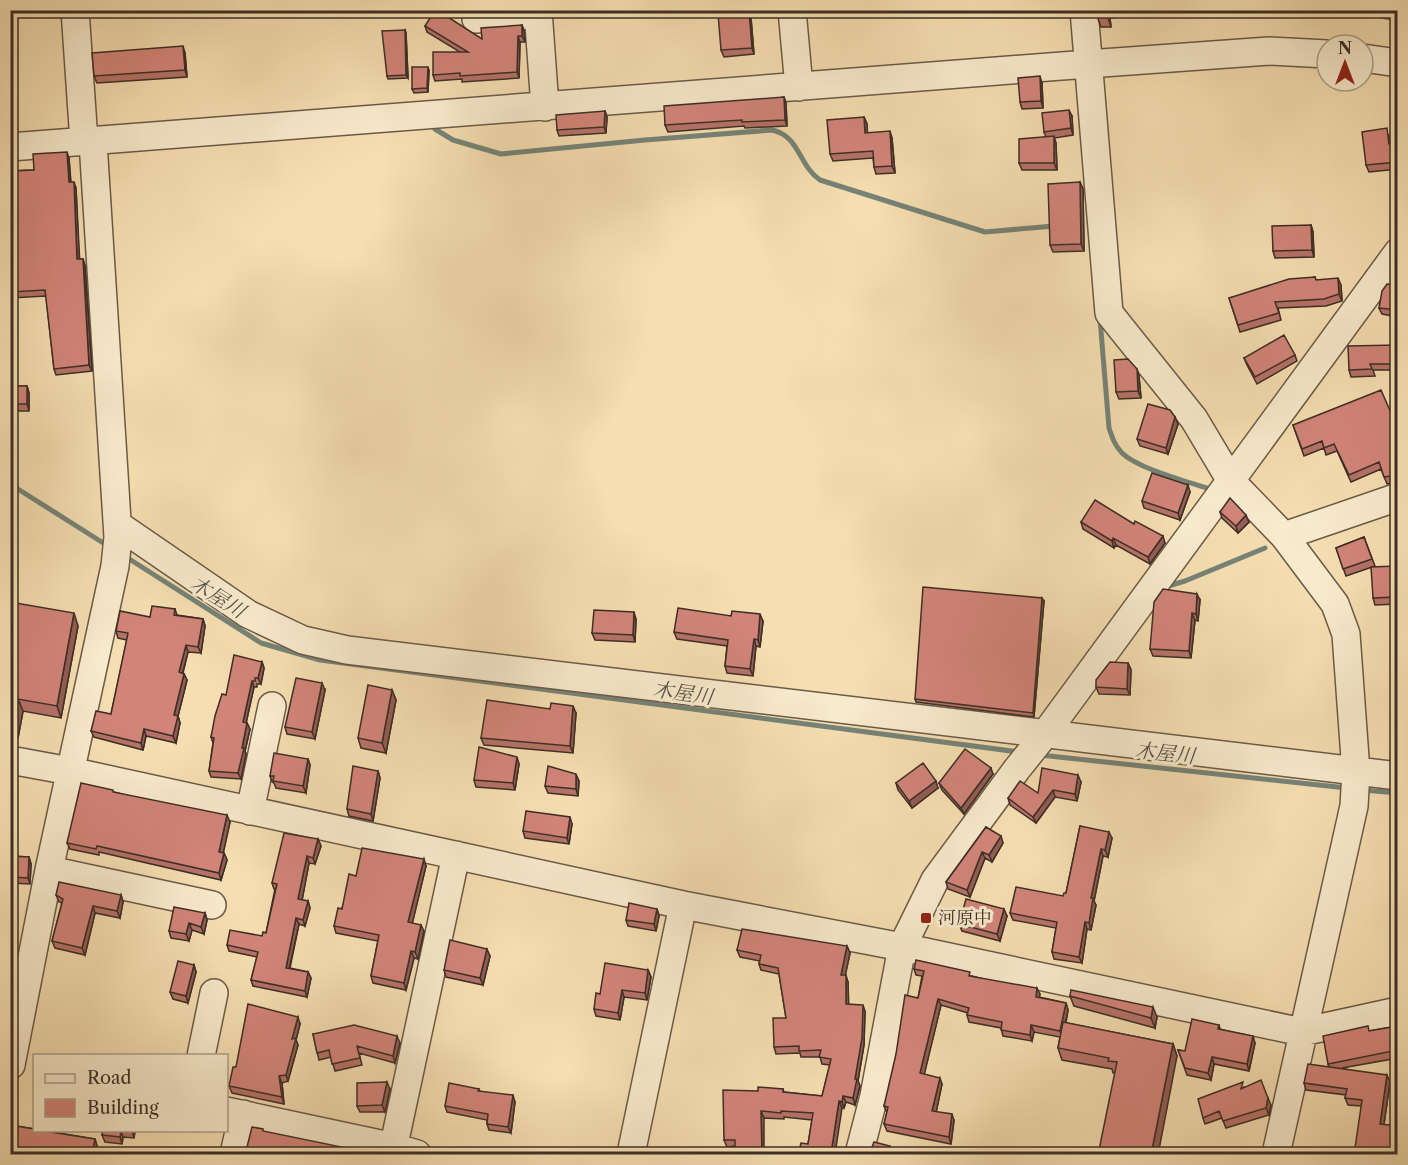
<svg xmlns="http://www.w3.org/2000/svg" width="1408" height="1165" viewBox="0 0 1408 1165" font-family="'Libre Caslon Text','Noto Serif JP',serif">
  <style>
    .green { fill: #bfc089; stroke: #7e7758; stroke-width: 1.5 }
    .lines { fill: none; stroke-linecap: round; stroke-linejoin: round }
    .stream { stroke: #768377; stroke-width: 5 }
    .minor-casing { stroke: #6b5a49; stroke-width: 30 }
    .minor { stroke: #f8eacc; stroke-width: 27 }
    .wall { fill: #b57268; stroke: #3d2e26; stroke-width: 1.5 }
    .shaded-wall { fill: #935c55; stroke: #3d2e26; stroke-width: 1.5 }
    .building { fill: #d28479; stroke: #3d2e26; stroke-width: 1.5 }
    .poi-dot { fill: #8f2418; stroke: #f8eacc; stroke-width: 2 }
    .labels { text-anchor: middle; stroke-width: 6; stroke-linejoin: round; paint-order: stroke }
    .poi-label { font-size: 18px; fill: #3d2e26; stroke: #f8eacc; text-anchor: start }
    .water-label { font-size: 20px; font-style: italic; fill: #555248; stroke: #f8eacc }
  </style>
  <rect width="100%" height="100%" fill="#f5deb1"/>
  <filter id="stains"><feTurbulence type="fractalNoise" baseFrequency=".00333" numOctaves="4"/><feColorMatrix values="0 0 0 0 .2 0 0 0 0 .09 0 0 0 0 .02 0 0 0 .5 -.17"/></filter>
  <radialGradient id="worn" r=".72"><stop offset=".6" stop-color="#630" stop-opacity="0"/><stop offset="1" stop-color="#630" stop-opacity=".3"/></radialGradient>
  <!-- green -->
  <path class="green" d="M1348,11H1397V21Z"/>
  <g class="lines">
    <!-- stream -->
    <path class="stream" d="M435,129L453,140L501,154L645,140L772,130C800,136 798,165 820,180L985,232L1054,226
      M1100,319L1109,428C1112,437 1115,446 1122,453C1138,469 1190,482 1213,490
      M10,484L108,546
      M123,555L261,643L320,660L1019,752
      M1165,587L1185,581L1265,548
      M1040,755L1347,788
      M1363,790L1398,793"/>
    <defs>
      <path id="minor" d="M75,10L84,142
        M476,10V19L538,14
        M538,10L545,107
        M792,10L799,87
        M1084,10L1109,313L1194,419L1231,481L1284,536L1335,604L1346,634L1356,772L1354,806L1276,1154
        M1363,58L1398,63
        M10,147L1088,64L1269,51L1327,54
        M118,525L248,614L303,640L347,650L1398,776
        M1284,536L1398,497
        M10,760L70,771L683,905L902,947L1302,1032L1398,1011
        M250,811L272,706
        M49,870L212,905
        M201,1056L214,993
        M11,1065L49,870L115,566L118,537L93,142
        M226,1111L394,1147L417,1154
        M234,1154L243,1114
        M392,1154L456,855
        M631,1154L683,905
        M859,1154L874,1096L902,947L935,880L1017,769L1045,734L1398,252"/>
    </defs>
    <!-- minor casing -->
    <use href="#minor" class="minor-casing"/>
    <!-- minor -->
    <use href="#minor" class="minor"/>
  </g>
  <!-- wall -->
  <path class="wall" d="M1097,10H1131V16L1110,18L1111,27H1101L1097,16Z
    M749,11L751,18L754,54L724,57L721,50Z
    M522,25L524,31L525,42H520L519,78L462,82V79L435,81L433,75L460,52L427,32L425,26L482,39Z
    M405,30L406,33L408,78L388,79L387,76Z
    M185,53L187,77L97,83L94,76Z
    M429,71L428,92L414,93L412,89Z
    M1042,83L1043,108L1022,109L1020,102Z
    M784,97L786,103L787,126L745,128L744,126L668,132L665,125Z
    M605,111L607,117L606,133L559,136L557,130Z
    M1072,116L1073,135L1054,138L1056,143L1057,170H1022L1019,163L1046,137L1044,132Z
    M864,117L867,124V133L892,138L895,173L876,174L874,167L873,158L833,161L830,154Z
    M1389,135L1390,144L1398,143V169L1369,172L1366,165Z
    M69,158L71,182L76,188L79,259H83L85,266L92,371L56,375L54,369L46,296L10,298V273H16L14,246L10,247V171L34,170Z
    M1080,182L1083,189L1084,251L1053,252L1050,245Z
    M1311,225L1313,232L1314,257L1275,258L1273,251Z
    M1315,277L1316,280L1341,285L1342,301L1326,306L1278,308L1281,320L1240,332L1229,298Z
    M1398,285V317L1382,314L1379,308Z
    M1398,345V370H1373L1375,376L1351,377L1349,370Z
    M1295,355L1297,361L1257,384L1247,365L1244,358Z
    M1137,369L1139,376L1141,398L1119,399L1116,392Z
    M10,386H27L29,393V411H10Z
    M1175,417L1178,424L1168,454L1140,446L1137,439Z
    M1293,425L1398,429V482L1387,484L1381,469L1351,482L1337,451L1326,455L1324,448L1304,456Z
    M1190,492L1180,520L1144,508L1142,501Z
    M1220,512L1249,522L1238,533L1222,518Z
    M1081,522L1165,543L1150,564L1116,545L1114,548L1083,529Z
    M1364,537L1375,566L1346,576L1336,548Z
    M1396,566L1398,572V604L1375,605L1373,598Z
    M1200,600L1198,621L1195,620L1191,658L1153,656L1150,649Z
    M1044,601L1034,717L916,702L915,699Z
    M10,602L78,626L61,718L23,711L18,738L10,737Z
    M175,609L177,615L203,619L205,626L201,653L188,652L183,673L184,674L187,680L178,716L180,723L176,743L146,736L143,750L94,737L91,731L111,714L127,640L118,638L116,631L150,617Z
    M636,619L635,642L595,640L592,633Z
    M763,621L760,647L756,646L753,676L727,673L725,666L727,646L677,639L674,632Z
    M262,662L264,668L261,684H257V687H254L246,723H247L250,729L245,751L246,754L241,779L211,777L209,771L213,743L211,737L226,695Z
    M1128,663L1131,670L1130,695L1099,694L1096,687Z
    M325,690L315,739L287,734L285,727Z
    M392,690L396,700L386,753L361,748L358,738Z
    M576,713L573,753L484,745L481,738Z
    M308,759L310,765L306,793L276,788L274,783L272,782L270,776Z
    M519,764L515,790L476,787L474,780Z
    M378,771L380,778L373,821L349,816L347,809Z
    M993,774L964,814L942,790L939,783Z
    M579,781L578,796L548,793L545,786Z
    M1081,782L1077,801L1055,797L1036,823L1010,805L1008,798L1038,793Z
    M896,783L938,788L912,808L898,790Z
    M114,792L230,822L223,853H224L227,860L221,880L99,852V855L70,849L67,843Z
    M572,824L569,844L525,838L523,831Z
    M1080,826L1112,838L1108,857L1103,856L1094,901L1096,905L1091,930L1087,929L1082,963L1054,959L1052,952L1056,928L1013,920L1010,913L1063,896L1066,893Z
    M986,827L1003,843L992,862L985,858L970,897L948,889L946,882Z
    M318,839L321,846L315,864L309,863L302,900L308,901L310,908L305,926L299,924L290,968L308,972L311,978L307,997L253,986L251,980L257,957L229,951L227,945L262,936L266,933L275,889H274L272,883Z
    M10,856L29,857L31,864L30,884L10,883Z
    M426,866L412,923L424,931L418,959L414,958L406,990L373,983L371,976L378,941L336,933L334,926L356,876Z
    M56,895H121L123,902L120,918L95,913L85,955L55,948L52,941L62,903L59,902Z
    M657,909L659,916L656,931L628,926L626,920Z
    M205,913L207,920L204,934L192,930L189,941L171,938L169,931Z
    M1007,916L1000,941L962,931L959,924Z
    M847,946L850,953L845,975L848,982V1004L865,1011L864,1045L858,1081L860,1086L855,1105L846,1102L844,1108H842L808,1144L812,1120L784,1117V1119L764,1118L735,1146L727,1147L724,1140L758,1091L783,1089L784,1092L822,1096L830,1065L822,1064L820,1057H801L800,1053L776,1054L774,1047L786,1018L779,974L761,970L759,964L760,961L740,957L737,950Z
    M490,956L483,985L446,977L444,970Z
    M194,965L196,972L188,1003L173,999L170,992Z
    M914,969L972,976L1040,994L1039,997L1066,1003L1068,1010L1066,1023L1173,1044L1177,1056L1115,1073H1113L1112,1069L1062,1060L1058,1048L1060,1037L1034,1032L1032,1041L1003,1036L1001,1028L969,1022L967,1015L968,1013L941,1005L924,1074L942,1084L936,1112L954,1120L951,1144L887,1131L884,1124L887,1113L884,1106L918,998L922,976L916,975Z
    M648,970L651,977L647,1000L624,997L620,1020L596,1016L594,1009L600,994Z
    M1070,996L1157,1017L1155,1028L1074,1006Z
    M300,1024L296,1040L298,1045L288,1081L282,1083L284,1104L232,1093L229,1086L236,1067Z
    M1219,1025L1220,1029L1255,1043L1249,1071L1214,1064L1211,1080L1187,1075L1178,1050L1185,1051Z
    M1398,1026V1058L1342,1068L1390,1082L1384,1124L1398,1155L1361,1106L1348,1105L1345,1098L1346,1095L1306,1090L1304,1083L1329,1067L1328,1064L1369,1031Z
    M313,1034L400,1043L395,1063L359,1053L362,1065L335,1071L331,1057L319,1060Z
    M1244,1087L1271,1105L1269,1115L1226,1128L1222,1118L1205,1124L1203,1118Z
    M390,1089L385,1112H360L357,1106Z
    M479,1089V1091L515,1102L511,1133L489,1130L487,1124V1120L447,1112L445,1106Z
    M10,1125L95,1139L97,1146L95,1155H10Z
    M103,1131H135L134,1138L123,1137L122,1144L105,1142L102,1135Z"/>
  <!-- shaded-wall -->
  <path class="shaded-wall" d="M1106,10H1108L1110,18L1111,27L1107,15Z
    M749,11L751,18L754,54L752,48Z
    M522,25L524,31L525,42L522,36Z
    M405,30L406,33L408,78L406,75Z
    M518,36L520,42L519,78L517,72Z
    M183,46L185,53L187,77L185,70Z
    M428,67L429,71L428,92L427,88Z
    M1040,76L1042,83L1043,108L1041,101Z
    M784,97L786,103L787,126L785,120Z
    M1069,110L1072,116L1073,135L1071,128Z
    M605,111L607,117L606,133L604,127Z
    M864,117L867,124L868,139L865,133Z
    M890,131L892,138L895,173L892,166Z
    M1054,136L1056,143L1057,170L1054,163Z
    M67,152L69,158L71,188L69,182Z
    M74,182L76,188L80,266L77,259Z
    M1080,182L1083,189L1084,251L1081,244Z
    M1311,225L1313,232L1314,257L1312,250Z
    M83,259L85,266L92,371L89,365Z
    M1338,278L1341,285L1342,301L1339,294Z
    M1137,369L1139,376L1141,398L1138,391Z
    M27,386L29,393V411L27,404Z
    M1175,417L1178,424L1168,454L1166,448Z
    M1188,485L1190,492L1180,520L1178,513Z
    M1246,515L1249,522L1238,533L1236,526Z
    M1163,536L1165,543L1150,564L1148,557Z
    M1113,538L1116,545L1114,548L1112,541Z
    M1396,566L1398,572V599L1397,597Z
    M1197,594L1200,600L1198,621L1196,614Z
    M1042,598L1044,601L1034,717L1033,713Z
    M634,612L636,619L635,642L633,635Z
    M74,613L78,626L61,718L57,706Z
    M1192,613L1195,620L1191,658L1189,651Z
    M760,614L763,621L760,647L758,640Z
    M203,619L205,626L201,653L198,647Z
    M754,639L756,646L753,676L750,669Z
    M186,645L188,652L181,679L179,672Z
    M262,662L264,668L261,684L258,678Z
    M1128,663L1131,670L1130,695L1127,689Z
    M184,674L187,680L178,716L180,723L176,743L173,736L174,715Z
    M252,681L254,687L245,728L243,722Z
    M322,683L325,690L315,739L312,732Z
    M392,690L396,700L386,753L382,743Z
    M18,699L23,711L18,738L14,726Z
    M573,706L576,713L573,753L570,746Z
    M247,723L250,729L245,751L246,754L241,779L238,773L242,748Z
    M144,729L146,736L143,750L141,743Z
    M517,757L519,764L515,790L513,783Z
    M308,759L310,765L306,793L303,786Z
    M991,768L993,774L964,814L961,808Z
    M378,771L380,778L373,821L371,814Z
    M576,774L579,781L578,796L576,789Z
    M1078,775L1081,782L1077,801L1075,794Z
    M936,781L938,788L912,808L909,801Z
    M1053,790L1055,797L1036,823L1033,817Z
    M227,815L230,822L222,859L219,852Z
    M570,817L572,824L569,844L567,838Z
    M1109,832L1112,838L1108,857L1105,850Z
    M1001,836L1003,843L992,862L989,855Z
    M318,839L321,846L315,864L313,858Z
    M1101,849L1103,856L1094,901L1096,905L1091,930L1089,923L1091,898Z
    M982,852L985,858L970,897L967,890Z
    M224,853L227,860L221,880L219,873Z
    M307,856L309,863L301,906L298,899Z
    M29,857L31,864L30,884L28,878Z
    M424,859L426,866L411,929L408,922Z
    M121,895L123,902L120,918L117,911Z
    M308,901L310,908L305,926L303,920Z
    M93,906L95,913L85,955L82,948Z
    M657,909L659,916L656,931L654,924Z
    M1004,909L1007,916L1000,941L997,934Z
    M205,913L207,920L204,934L201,927Z
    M296,918L299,924L288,974L286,968Z
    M1085,922L1087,929L1082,963L1079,957Z
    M189,923L192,930L189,941L186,934Z
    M421,925L424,931L418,959L415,952Z
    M847,946L850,953L844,982L841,975Z
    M487,949L490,956L483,985L480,978Z
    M411,951L414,958L406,990L404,983Z
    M194,965L196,972L188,1003L186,996Z
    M648,970L651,977L647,1000L645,993Z
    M308,972L311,978L307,997L305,991Z
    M846,975L848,982L849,1011L846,1004Z
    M1037,988L1040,994L1038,1003L1036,997Z
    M622,990L624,997L620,1020L618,1013Z
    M938,999L941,1005L923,1080L920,1073Z
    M1066,1003L1068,1010L1062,1038L1060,1031Z
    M863,1005L865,1011L864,1045L858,1081L860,1086L855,1105L853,1098Z
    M1153,1007L1157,1017L1155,1028L1151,1018Z
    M298,1017L300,1024L296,1040L298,1045L288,1081L286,1075L292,1039Z
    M1031,1025L1034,1032L1032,1041L1030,1035Z
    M397,1036L400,1043L395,1063L393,1056Z
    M1253,1036L1255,1043L1249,1071L1247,1064Z
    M1173,1044L1177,1056L1158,1155H1151Z
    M1212,1057L1214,1064L1211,1080L1208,1073Z
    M10,1074L13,1080L10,1089Z
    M1387,1075L1390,1082L1383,1131L1380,1124Z
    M279,1076L282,1083L284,1104L282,1097Z
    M940,1078L942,1084L935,1118L932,1111Z
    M387,1082L390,1089L385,1112L382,1105Z
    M513,1095L515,1102L511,1133L508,1127Z
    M843,1096L846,1102L844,1108L842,1102Z
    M1268,1098L1271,1105L1269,1115L1266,1108Z
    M839,1101L842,1108L835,1154L832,1147Z
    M761,1111L764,1118V1155H762Z
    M952,1114L954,1120L951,1144L949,1137Z
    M121,1131L123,1137L122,1144L120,1137Z
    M132,1131H135L134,1138Z
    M95,1139L97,1146L95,1155H92Z
    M890,1146L892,1153V1155H888Z"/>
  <!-- building -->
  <path class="building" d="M435,10H437L482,39L481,28L522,25V36H518L517,72L460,76V73L433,75V52H468L425,26Z
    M1097,10H1106L1107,15L1097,16Z
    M749,11L752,48L721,50L718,14Z
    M405,30L406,75L387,76L382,31Z
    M183,46L185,70L94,76L92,53Z
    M412,67H428L427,88L412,89Z
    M1040,76L1041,101L1020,102L1018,78Z
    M784,97L785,120L742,122V120L665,125L664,106Z
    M1069,110L1071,128L1044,132L1042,113Z
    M605,111L604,127L557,130L556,115Z
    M864,117L865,133L890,131L892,166L874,167L873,151L830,154L827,120Z
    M1387,128L1389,144L1398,143V162L1366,165L1362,132Z
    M1054,136V163H1019V139Z
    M67,152L69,182H74L77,259H83L89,365L54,369L45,290L10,292V273H16L14,240H10V171L34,170L33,154Z
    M1080,182L1081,244L1050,245L1048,184Z
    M1311,225L1312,250L1273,251L1272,226Z
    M1315,277L1316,280L1338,278L1339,294L1324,299L1275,302L1279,313L1238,325L1229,298L1289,279Z
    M1387,284L1398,285V310L1379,308L1382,291Z
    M1284,335L1295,355L1255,377L1244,358Z
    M1398,345V364H1370L1372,369L1349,370L1348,346Z
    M1128,359L1137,369L1138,391L1116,392L1114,360Z
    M10,386H27V404H10Z
    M1381,390L1398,429V475L1384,477L1379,462L1349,475L1334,444L1324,448L1322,441L1302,449L1293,425Z
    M1148,404L1170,410L1175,417L1166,448L1137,439Z
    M1152,473L1188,485L1178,513L1142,501Z
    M1230,498L1246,515L1236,526L1220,512Z
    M1095,500L1134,524L1135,521L1163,536L1148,557L1113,538L1112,541L1081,522Z
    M1364,537L1372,559L1343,569L1336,548Z
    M1396,566L1397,597L1373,598L1371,567Z
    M923,587L1042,598L1033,713L915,699Z
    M1163,589L1197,594L1196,614L1192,613L1189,651L1150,649L1154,602Z
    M10,602L74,613L57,706L18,699L14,726L10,725Z
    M152,606L175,609L174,615L203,619L198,647L186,645L179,672L184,674L174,715L178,716L173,736L144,729L141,743L91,731L96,711L111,714L128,633L116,631L120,611L150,617Z
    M678,608L731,616L732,611L760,614L758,640L754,639L750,669L725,666L728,640L674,632Z
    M594,610L634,612L633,635L592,633Z
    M234,655L262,662L258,678H255V681H252L243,722L247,723L242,748H244L238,773L209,771L214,738L211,737L215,716L222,694L226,695Z
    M1110,662L1128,663L1127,689L1096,687V680Z
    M296,678L322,683L312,732L285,727Z
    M368,685L392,690L382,743L358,738Z
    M487,700L550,709L551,703L573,706L570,746L481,738Z
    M479,747L517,757L513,783L474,780Z
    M965,749L991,768L961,808L939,783Z
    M274,753L308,759L303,786L273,781L274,776H270Z
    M923,763L936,781L909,801L896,783Z
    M353,766L378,771L371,814L347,809Z
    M548,766L576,774V789L545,786Z
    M1042,768L1078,775L1075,794L1053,790L1033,817L1008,798L1020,781L1038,793Z
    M81,783L113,790V792L227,815L219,852L224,853L219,873L97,846L96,849L67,843Z
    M526,811L570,817L567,838L523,831Z
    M1080,826L1109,832L1105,850L1101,849L1091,898H1093L1089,923L1085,922L1079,957L1052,952L1057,922L1010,913L1016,887L1063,896L1064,893H1066Z
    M986,827L1001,836L989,855L982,852L967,890L946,882Z
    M284,833L318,839L313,858L307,856L298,899L308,901L303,920L296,918L286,968L308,972L305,991L251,980L258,952L227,945L230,930L262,936L263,932L266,933L277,884L272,883Z
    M362,848L424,859L408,922L421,925L415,952L411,951L404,983L371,976L379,935L334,926L338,908L342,909L349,874L356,876Z
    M10,856L29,857L28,878L10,877Z
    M59,882L121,895L117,911L93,906L82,948L52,941L63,899L56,895Z
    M966,899L1004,909L997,934L959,924Z
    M629,903L657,909L654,924L626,920Z
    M174,907L205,913L201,927L189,923L186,934L169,931Z
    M742,929L847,946L841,975H846V1004L863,1005L862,1038L855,1079H857L853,1098L843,1096L842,1102L839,1101L832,1147L841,1149L844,1155H798L801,1143L808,1144L813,1113L781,1111V1113L761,1111L762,1155H735V1140H724L723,1090L758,1091V1087L783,1089V1092L822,1096L831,1059L819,1057L821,1050L799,1051V1046L774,1047L773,1018H786L778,968L759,964L761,955L737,950Z
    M450,940L487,949L480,978L444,970Z
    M916,960L970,972L969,976L1037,988L1036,997L1066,1003L1060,1031L1031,1025L1030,1035L1001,1030L1002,1022L967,1015L969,1008L938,999L920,1073L940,1078L932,1111L952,1114L949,1137L884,1124L888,1107L884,1106L896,1054L905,995L918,998L924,971L914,969Z
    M178,961L194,965L186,996L170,992Z
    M605,963L648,970L645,993L622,990L618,1013L594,1009L596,993L600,994Z
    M1071,990L1153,1007L1151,1018L1070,996Z
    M248,1004L298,1017L292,1039L296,1038L286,1075L279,1076L282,1097L229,1086L233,1067H236Z
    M1192,1019L1219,1025L1218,1029L1253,1036L1247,1064L1212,1057L1208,1073L1185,1068L1178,1050L1185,1051Z
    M1063,1022L1173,1044L1151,1155H1098L1117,1062L1108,1061L1109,1058L1058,1048Z
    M354,1025L397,1036L393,1056L357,1046L360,1058L332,1064L329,1050L317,1053L313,1034Z
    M1368,1026L1369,1031L1398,1026V1050L1328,1064L1323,1036Z
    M1308,1064L1387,1075L1380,1124L1398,1126V1155H1354L1362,1100L1345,1098L1347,1089L1304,1083Z
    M1261,1080L1268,1098L1266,1108L1223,1121L1219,1111L1203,1118L1198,1099L1243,1082L1241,1089Z
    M387,1082L382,1105L357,1106V1083Z
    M449,1083L479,1089L478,1091L513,1095L508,1127L487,1124L488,1114L445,1106Z
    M10,1125L34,1129V1131H44L95,1139L92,1155H48L41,1153V1155H30L10,1152Z
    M252,1127L263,1129V1131L356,1150L355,1155H245Z
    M103,1131H121L120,1137L102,1135Z
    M874,1142L890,1146L888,1155H869Z
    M938,1149L941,1155H926Z"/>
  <!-- markers -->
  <rect class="poi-dot" x="920" y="912" width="12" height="12" rx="3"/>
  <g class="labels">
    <!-- poi labels -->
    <g class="poi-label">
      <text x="938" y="924">河原中</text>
    </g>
    <!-- water labels -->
    <g class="water-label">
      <text transform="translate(218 597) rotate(32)" y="7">木屋川</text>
      <text transform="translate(683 693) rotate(8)" y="7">木屋川</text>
      <text transform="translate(1165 753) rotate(6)" y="7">木屋川</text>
    </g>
  </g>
  <!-- margin -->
  <rect width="1408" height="1165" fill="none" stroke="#f5deb1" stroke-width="36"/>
  <rect x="12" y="12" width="1384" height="1141" fill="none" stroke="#3d2e26" stroke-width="3"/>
  <rect x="18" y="18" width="1372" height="1129" fill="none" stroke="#3d2e26" stroke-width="1.5"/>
  <!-- legend -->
  <rect x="33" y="1054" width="195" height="78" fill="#f8eacc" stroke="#ad9f8a" stroke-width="1.5"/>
  <rect x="45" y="1074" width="30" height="9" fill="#f8eacc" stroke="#ad9f8a" stroke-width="1.5"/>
  <text x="87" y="1084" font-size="18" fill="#3d2e26">Road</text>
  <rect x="45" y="1099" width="30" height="18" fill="#d28479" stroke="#ad9f8a" stroke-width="1.5"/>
  <text x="87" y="1114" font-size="18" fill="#3d2e26">Building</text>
  <!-- north arrow -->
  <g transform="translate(1345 63)"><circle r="28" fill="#f8eacc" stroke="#ad9f8a" stroke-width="1.5"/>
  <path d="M0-4.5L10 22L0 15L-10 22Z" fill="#8f2418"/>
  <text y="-9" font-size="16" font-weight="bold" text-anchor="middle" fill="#3d2e26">N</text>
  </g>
  <rect width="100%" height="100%" filter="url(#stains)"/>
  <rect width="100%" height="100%" fill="url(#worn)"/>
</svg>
